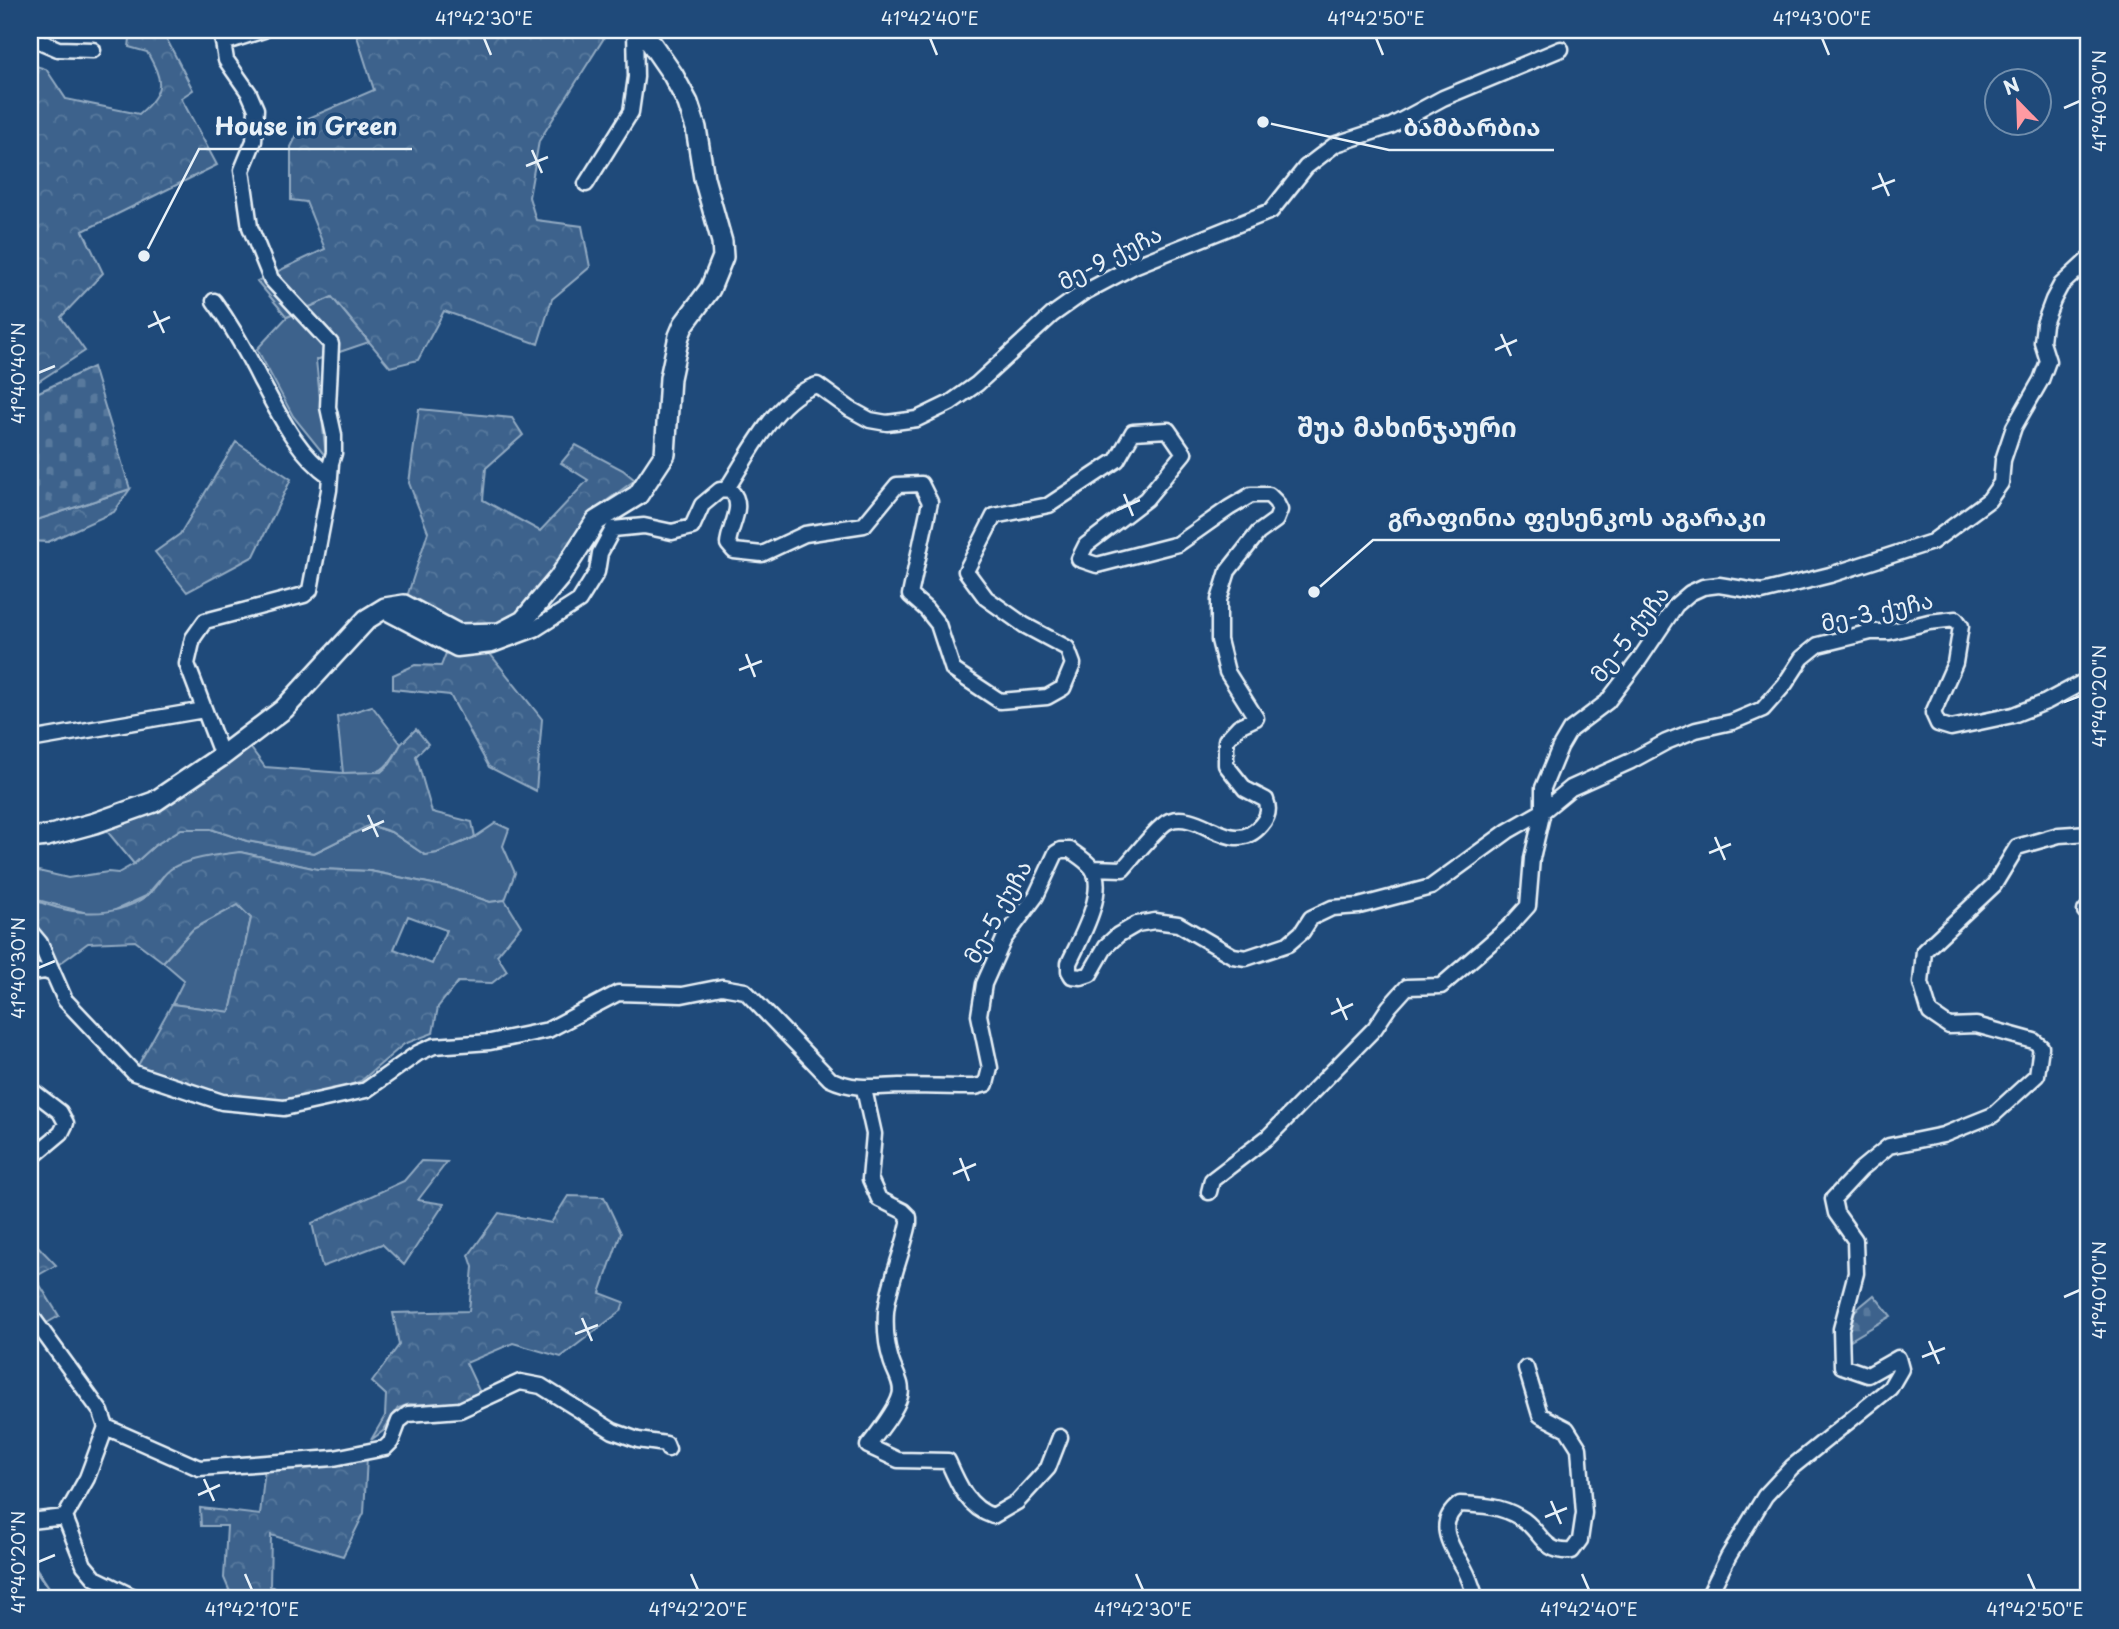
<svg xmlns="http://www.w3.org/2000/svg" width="2119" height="1629" viewBox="0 0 2119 1629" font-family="'Playpen Sans','Noto Sans Georgian',sans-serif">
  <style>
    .green { fill: #3c628c; stroke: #92aac2; stroke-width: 2 }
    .forest { fill: url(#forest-crowns); stroke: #92aac2; stroke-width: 2; fill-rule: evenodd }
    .cemetery { fill: url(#cemetery-stones); stroke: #92aac2; stroke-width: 2 }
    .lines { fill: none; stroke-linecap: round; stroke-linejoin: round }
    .stream { stroke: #9ab0c7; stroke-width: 3.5 }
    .street-casing { stroke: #e8f1f8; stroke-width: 19 }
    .secondary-casing { stroke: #e8f1f8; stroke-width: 24 }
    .street { stroke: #1f4a7a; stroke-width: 14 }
    .secondary { stroke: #1f4a7a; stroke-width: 19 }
    .ticks { fill: none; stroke: #e8f1f8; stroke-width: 2.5 }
    .labels { text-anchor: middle; stroke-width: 7; stroke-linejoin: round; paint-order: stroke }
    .street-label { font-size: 23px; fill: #e8f1f8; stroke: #1f4a7a }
    .quarter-label { font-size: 26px; font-weight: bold; fill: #e8f1f8; stroke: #1f4a7a }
    .leader { fill: none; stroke: #e8f1f8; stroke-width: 2.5 }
    .callout-dot { fill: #e8f1f8; stroke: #1f4a7a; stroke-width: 2.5 }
    .callout-label { font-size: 24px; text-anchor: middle; font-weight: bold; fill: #e8f1f8; stroke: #1f4a7a; stroke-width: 7; stroke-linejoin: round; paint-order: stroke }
    .neatline { fill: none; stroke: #e8f1f8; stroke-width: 2.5 }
    .ticks-label { font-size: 18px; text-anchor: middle; fill: #e8f1f8 }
  </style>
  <defs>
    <pattern id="forest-crowns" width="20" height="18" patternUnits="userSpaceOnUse" patternTransform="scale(1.75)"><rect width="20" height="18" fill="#3c628c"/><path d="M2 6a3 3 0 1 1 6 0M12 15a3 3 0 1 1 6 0" fill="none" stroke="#58799d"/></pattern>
    <pattern id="cemetery-stones" width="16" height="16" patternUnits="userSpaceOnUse" patternTransform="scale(1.75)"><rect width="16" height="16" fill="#3c628c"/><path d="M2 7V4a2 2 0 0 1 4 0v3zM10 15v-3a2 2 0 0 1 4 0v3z" fill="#58799d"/></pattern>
  </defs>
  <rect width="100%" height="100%" fill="#1f4a7a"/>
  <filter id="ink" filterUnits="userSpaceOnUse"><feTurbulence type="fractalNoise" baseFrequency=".0143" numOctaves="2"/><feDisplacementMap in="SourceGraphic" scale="14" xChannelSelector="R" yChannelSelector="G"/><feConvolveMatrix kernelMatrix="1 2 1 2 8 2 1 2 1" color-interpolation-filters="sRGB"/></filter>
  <g filter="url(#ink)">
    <!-- green -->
    <path class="green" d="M332,297L369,342L316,360L326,457L293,416L257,349L287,317Z
      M372,706L401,744C382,778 379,772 343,773L337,717Z
      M496,823L509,829L503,846L515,873L505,900L490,902L447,887L370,871L317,869L240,852L163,876L146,896L109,913H87L30,898V869L68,878L108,872L118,873L134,864L154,846L181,829H211L247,841L314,853L370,825L391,832L425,855L437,853L475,837Z
      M238,904L251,918L230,1012L172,1004L184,980L163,962L193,929Z"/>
    <!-- forest -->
    <path class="forest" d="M131,30H162L193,90L181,98L217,165L83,231L103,273L61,317L85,351L30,387V64L46,69L66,99L139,114C166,91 163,81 147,52L129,47Z
      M363,30H609L539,141L529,197L536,220L582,226L590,267L552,299L538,344L444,311L418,360L390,367L332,297L287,317L257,281L325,249L306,202L291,200V147L304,120L374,90L356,33Z
      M419,409L512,418L523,435L486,468L483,500L540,531L588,480L561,463L576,445L623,470L635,480L586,516L555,572L518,619L497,628L460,629L406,600L428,532L409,483Z
      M236,442L291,479L254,556L187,592L155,552L180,534Z
      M130,489L114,512L48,542L30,541V517L37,520Z
      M452,638L479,640L542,719L536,791L489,767L450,695L393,689V675L415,665L441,666Z
      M416,729L428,744L416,756L432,812L472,822L475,837L437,853L425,855L391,832L370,825L314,853L247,841L211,829H181L154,846L134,864L102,825L247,743L265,767L343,773L381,772L390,764L401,744Z
      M240,852L317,869L370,871L447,887L490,902L505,900L521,926L497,955L507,971L492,983L458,982L438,1007L433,1033L404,1044L361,1081L284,1108L223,1098L136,1069L172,1004L230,1012L251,918L238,905L193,929L163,962L135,941L88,943L55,967L43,936L30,922V898C66,914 110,921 145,897C157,889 162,872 176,866C195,857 219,855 240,852ZM408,916L446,930L432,964L394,949Z
      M421,1161L447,1162L418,1200L444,1204L404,1265L382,1244L322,1267L312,1223L404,1181Z
      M568,1196L604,1197L621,1233L600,1293L624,1302L621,1311L561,1357L513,1343L466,1363L482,1397L458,1407L410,1404L398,1408L383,1431L371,1440L385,1416L386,1395L372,1382L399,1345L393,1313L469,1311L473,1267L469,1255L499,1213L551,1223Z
      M30,1238L56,1265L35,1277L59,1316L45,1324L30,1306Z
      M367,1457L364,1513L343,1556L271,1535L270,1586L296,1599H233L224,1578L227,1526H201L200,1508L260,1515L265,1468Z"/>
    <!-- cemetery -->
    <path class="cemetery" d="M93,367L130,489L37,520L30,517V396Z
      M1874,1295L1891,1316L1847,1342L1851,1314Z"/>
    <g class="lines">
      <!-- stream -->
      <path class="stream" d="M30,1560L56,1599"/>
      <defs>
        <path id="street" d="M221,30L226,60L249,93L256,109L254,141L242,170L250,227L271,279L331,344L328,407L334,435V453L331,463L329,490L310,590L304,595L205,621L193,638L187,664L222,756
          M30,37L58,49L93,50
          M223,43L264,30
          M586,184L631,112L636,77L635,30
          M214,301C232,326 247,353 261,381C280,416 297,453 330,476
          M726,490C750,454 775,398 817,385L850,409L870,420L887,423L917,419L950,403L977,384L1052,315L1083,293L1134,266L1271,211L1306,167L1336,144L1391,126L1443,98L1561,49
          M385,608L388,613L457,649L492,645L535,629L579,601L597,572L600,553L613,529L644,526L672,532L692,527L702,505L720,490L731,491C746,506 729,526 728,544L734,551L762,554L805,534L864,525L897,485L921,484L930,502L910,595L926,609L938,624L953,670L1000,701L1047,697L1063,688L1073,664L1067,648L1024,625L986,598L966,571L994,516L1049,505L1117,460L1133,432L1168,430L1184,453L1146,499L1086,545L1079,559L1097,565L1178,544L1229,508L1251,495H1269L1276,502L1280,510L1276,520L1258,533L1228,571L1219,600V640L1227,672L1256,718L1239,726L1226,740V765L1245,789L1266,800C1270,810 1268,817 1261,825C1232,859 1201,809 1169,821C1159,825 1132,859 1123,869L1092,868
          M30,740L204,710
          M2085,911L2089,907
          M30,931L40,943L65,1000L134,1073L222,1102L284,1108L366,1090L418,1053L434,1046L490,1042L548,1030L618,993L682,995L722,987L745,991L830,1079C853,1090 874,1087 899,1086C924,1086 950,1087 975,1087L986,1084L990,1068L979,1015L984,984L1004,939L1036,896L1056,853L1061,850H1070C1077,855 1087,861 1092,868C1108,891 1079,941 1069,963V971L1072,976L1081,977L1090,974L1106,946L1118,935L1137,924L1155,921L1178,924L1233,956L1246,958L1288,944L1302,932L1311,918L1332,908L1359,906L1431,887L1508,831L1543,811L1571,788L1631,761L1666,742L1696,730L1732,722L1763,709L1785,684L1802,658L1818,645L1871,632H1889L1929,622L1956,619L1961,626L1955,663L1933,713L1938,724L1951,728L2013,715L2046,702L2089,679
          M30,973L45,971L53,974
          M30,1089L60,1112L66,1123L61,1133L30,1159
          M864,1089L874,1134L870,1179L879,1199L903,1211L909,1217V1223C903,1253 889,1282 886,1312C885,1329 886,1344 891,1360C894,1372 904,1384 900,1396C896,1411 877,1434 868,1446L898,1460L948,1461C958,1484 968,1508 993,1516L1017,1502L1048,1468L1060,1437
          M1209,1192L1212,1180L1268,1137L1375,1028L1389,1007L1407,987L1441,986L1509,927L1528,906L1532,858L1543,811V788L1560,747L1570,730L1607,702L1639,660L1676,605L1690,593L1703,587L1719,585L1762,592L1830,575L1932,542L1989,500L2001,483L2003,460L2014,427L2041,380L2048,361L2042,342L2044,324L2053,300L2061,285L2089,259
          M30,1314L101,1412L106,1427L87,1478L65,1517L84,1565L95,1578L138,1599
          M106,1427L199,1468L334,1458L385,1448L391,1442L399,1421L408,1414L460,1410L520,1382L541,1386L613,1431L638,1440L666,1444L668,1449
          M30,1521L65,1517
          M1476,1599C1473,1589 1469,1577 1464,1568C1451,1546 1434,1523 1460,1504C1481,1505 1501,1506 1519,1517C1541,1528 1541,1554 1572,1551L1580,1540L1584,1513L1579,1448L1567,1429L1540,1415L1526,1368
          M1707,1599L1728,1557L1765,1496L1792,1467L1890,1388L1901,1369L1898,1358L1868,1375L1842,1366L1841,1329L1856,1273L1855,1240L1836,1213L1833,1199L1861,1169L1889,1146L1943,1135L1993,1115L2037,1075L2041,1047L2034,1041L1976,1025L1949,1026L1930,1013L1921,983L1924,951L1994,885L2017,847L2059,835L2089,833"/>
        <path id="secondary" d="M30,838L47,836L95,823L154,802L222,756L284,709L367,619L385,608L404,605L458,634L500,633L523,621L559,578L596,521L638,495L665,454L670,378L679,336L684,324L710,289L723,257L722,242L704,178L696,128L688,103L673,75L642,30"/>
      </defs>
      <!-- street casing -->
      <use href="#street" class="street-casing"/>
      <!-- secondary casing -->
      <use href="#secondary" class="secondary-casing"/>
      <!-- street -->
      <use href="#street" class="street"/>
      <!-- secondary -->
      <use href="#secondary" class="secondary"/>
    </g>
  </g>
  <!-- ticks -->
  <path class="ticks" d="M484,38L491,55M930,38L937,55M1376,38L1383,55M1822,38L1829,55M2064,108L2080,101M532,150L542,173M526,166L548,157M1879,173L1889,196M1872,189L1895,180M154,311L164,333M148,327L170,317M1501,334L1511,356M1495,350L1517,340M38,373L55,366M1124,494L1133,516M1117,510L1140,500M746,654L755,677M739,670L762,661M2064,702L2080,696M368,815L378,837M362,831L384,821M1715,837L1725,860M1709,853L1731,844M38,968L55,961M1337,998L1347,1020M1331,1014L1353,1004M960,1158L969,1181M953,1174L976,1164M2064,1297L2080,1290M582,1318L592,1341M575,1334L598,1325M1929,1341L1939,1364M1922,1357L1945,1348M204,1479L214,1501M198,1495L220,1485M1551,1501L1561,1524M1545,1517L1567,1508M38,1562L55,1555M245,1574L252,1590M691,1574L698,1590M1136,1574L1143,1590M1582,1574L1589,1590M2028,1574L2035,1590"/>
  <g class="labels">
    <!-- street labels -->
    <g class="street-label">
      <text transform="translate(1110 258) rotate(-27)" y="8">მე-9 ქუჩა</text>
      <text transform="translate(1877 612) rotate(-12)" y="8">მე-3 ქუჩა</text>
      <text transform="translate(1630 634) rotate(-53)" y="8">მე-5 ქუჩა</text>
      <text transform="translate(998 912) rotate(-61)" y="8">მე-5 ქუჩა</text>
    </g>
    <!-- quarter labels -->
    <g class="quarter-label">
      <text x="1407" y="437">შუა მახინჯაური</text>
    </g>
  </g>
  <!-- callouts -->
  <path class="leader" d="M144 256L199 149H412M1263 122L1389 150H1554M1314 592L1373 540H1780"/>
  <g class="callout-dot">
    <circle cx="144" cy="256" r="7"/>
    <circle cx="1263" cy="122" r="7"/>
    <circle cx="1314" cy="592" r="7"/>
  </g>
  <g class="callout-label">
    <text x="306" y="135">House in Green</text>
    <text x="1472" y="136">ბამბარბია</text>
    <text x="1577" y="526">გრაფინია ფესენკოს აგარაკი</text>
  </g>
  <!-- margin -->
  <rect width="2119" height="1629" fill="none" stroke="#1f4a7a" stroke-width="77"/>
  <!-- north arrow -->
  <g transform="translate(2018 102) rotate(337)"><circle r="33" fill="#1f4a7a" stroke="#6f8dac" stroke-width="2"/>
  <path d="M0-5L12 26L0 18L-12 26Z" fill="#ff9aa2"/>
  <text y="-10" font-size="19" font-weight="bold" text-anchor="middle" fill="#e8f1f8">N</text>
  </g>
  <rect x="38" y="38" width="2042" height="1552" class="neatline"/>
  <g class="ticks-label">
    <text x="484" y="25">41°42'30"E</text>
    <text x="930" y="25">41°42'40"E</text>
    <text x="1376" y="25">41°42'50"E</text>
    <text x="1822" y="25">41°43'00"E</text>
    <text transform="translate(2100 101) rotate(-90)" y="6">41°40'30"N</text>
    <text transform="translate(19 373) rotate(-90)" y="6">41°40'40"N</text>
    <text transform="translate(2100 696) rotate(-90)" y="6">41°40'20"N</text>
    <text transform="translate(19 968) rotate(-90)" y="6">41°40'30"N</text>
    <text transform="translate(2100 1290) rotate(-90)" y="6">41°40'10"N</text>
    <text transform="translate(19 1562) rotate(-90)" y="6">41°40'20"N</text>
    <text x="252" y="1616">41°42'10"E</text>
    <text x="698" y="1616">41°42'20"E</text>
    <text x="1143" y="1616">41°42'30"E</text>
    <text x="1589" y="1616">41°42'40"E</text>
    <text x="2035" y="1616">41°42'50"E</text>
  </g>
</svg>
